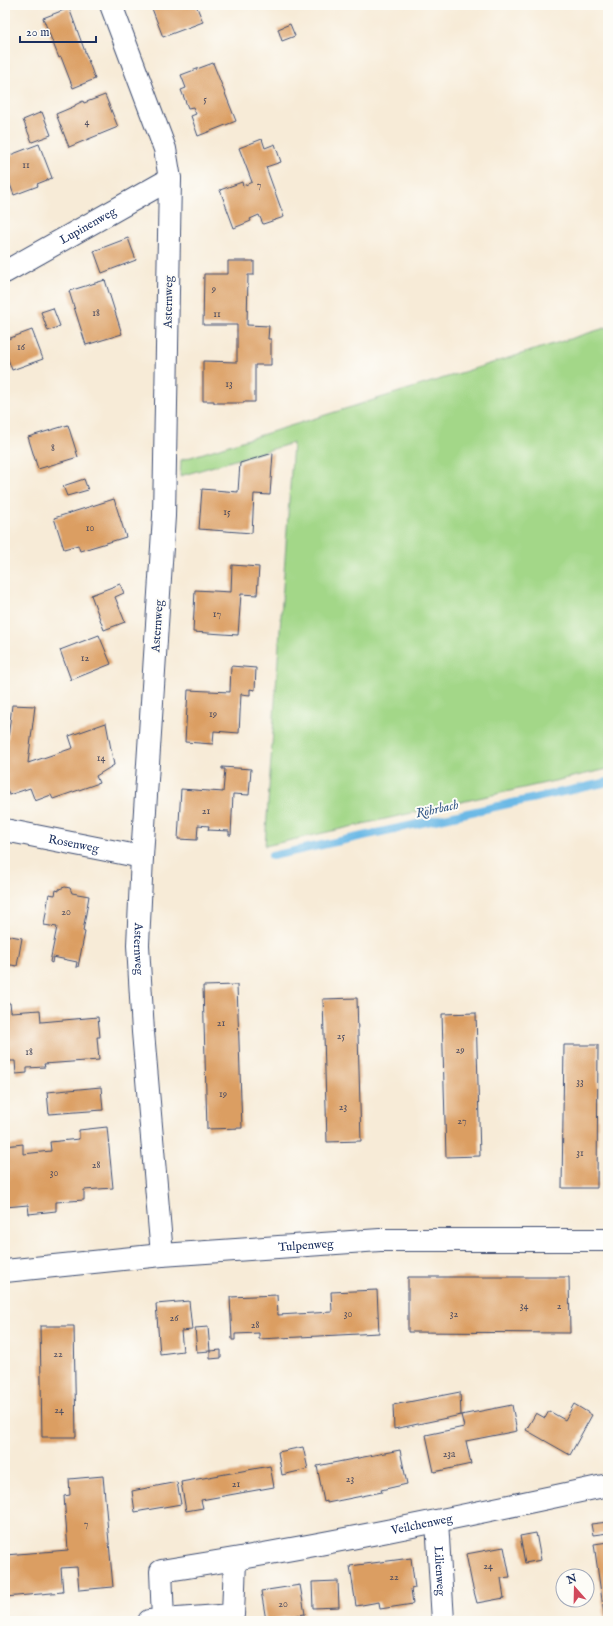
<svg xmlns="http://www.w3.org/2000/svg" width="613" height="1626" viewBox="0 0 613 1626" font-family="'IM FELL English',serif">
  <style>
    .green { fill: #a3d788; stroke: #5f8373 }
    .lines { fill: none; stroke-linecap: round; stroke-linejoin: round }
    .stream { stroke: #6cb9e6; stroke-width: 8 }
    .building { fill: #db9e62 }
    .minor-casing { stroke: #3c4b70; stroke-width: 24 }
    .minor { stroke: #fff; stroke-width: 22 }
    .labels { text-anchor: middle; stroke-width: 4; stroke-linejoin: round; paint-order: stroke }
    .number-label { font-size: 10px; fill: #4b4b5f }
    .street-label { font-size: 12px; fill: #1b2f5e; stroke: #fdfcf7 }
    .water-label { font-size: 13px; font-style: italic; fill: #335887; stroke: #fdfcf7 }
  </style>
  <rect width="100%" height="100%" fill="#fdfcf7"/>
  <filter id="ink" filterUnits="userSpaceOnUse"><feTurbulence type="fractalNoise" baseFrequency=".025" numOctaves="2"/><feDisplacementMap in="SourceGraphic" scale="8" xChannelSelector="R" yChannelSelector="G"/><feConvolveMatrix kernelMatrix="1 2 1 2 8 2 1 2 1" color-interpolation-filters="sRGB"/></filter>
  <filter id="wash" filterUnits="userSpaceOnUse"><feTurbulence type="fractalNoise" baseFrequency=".012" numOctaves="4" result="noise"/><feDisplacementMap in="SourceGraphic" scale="16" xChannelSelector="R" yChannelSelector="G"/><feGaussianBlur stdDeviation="0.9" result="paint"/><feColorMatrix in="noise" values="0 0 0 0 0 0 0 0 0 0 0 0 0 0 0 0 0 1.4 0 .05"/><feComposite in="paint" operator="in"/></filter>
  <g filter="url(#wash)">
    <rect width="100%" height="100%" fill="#f7ebd7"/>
    <!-- green -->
    <path class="green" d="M608,327V769L265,846L293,443L180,476L181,460Z"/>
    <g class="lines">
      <!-- stream -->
      <path class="stream" d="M272,856L608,782"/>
    </g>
    <g id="blocks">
      <!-- building -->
      <path class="building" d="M155,5H196L203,22L163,37L151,6Z
        M69,8L95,79L73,88L61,57L59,58L43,18Z
        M290,24L295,36L282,41L278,29Z
        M213,63L236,121L198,136L191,116L196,114L193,107L188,108L181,90L186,88L181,75Z
        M105,95L118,127L69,147L56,114L75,106V105L83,101L84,103Z
        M42,112L51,135L32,142L23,120Z
        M262,139L265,148L275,144L281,162L266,167L284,217L263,224L259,215L250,219L251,221L234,228L220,190L242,182L243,186L252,182L239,148Z
        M39,144L52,178L37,184L38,186L14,195L5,171V157Z
        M128,238L136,260L102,273L94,251Z
        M228,261H254V275H248L247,325L269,326L268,339H271V365H255V402H244V403H214V401H203V361L237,362V325H203L204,274H228Z
        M105,280L122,334L86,345L69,291Z
        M53,308L60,326L48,331L41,312Z
        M32,330L43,359L12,370L5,351V340Z
        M68,425L78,457L38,469L28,437Z
        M273,453L270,495L254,494L252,533L199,529L202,489L238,492L240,463Z
        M84,479L88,490L67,496L63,486Z
        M114,499L126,537L80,551L78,545L64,549L54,518Z
        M232,565L259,567L257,595L241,594L238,635L193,632L195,590L231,592Z
        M120,584L124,593L115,597L125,622L104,630L91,595Z
        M99,635L111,664L71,680L60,650Z
        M231,666L256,668L255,690L250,689V695L241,694L239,733L214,731L213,744L185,742L188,690L230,692Z
        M12,705L35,706L28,763L73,748L69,736L106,723L114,765L96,776L99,783L53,799L51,795L35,801L30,788L9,795L5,785V764Z
        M222,767L251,769L249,795L233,794L231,835H229V831L208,830L209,826L198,825L197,840L178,839L181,789L223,792L225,769H222Z
        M65,887L70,888L72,893L89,896L83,931L85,932L78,967H76L77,962L53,957L52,963L50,962L57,927L44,925L49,894L55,895L56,890L59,891V889Z
        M5,935L22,938L17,966L5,964Z
        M237,985L242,1128L207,1129L203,986Z
        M357,998L361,1141L327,1142L323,999Z
        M5,1003H10L11,1012L40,1010L41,1022L98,1017L100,1037H97L99,1060L44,1064L45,1067L27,1068V1073L16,1074L15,1061H5Z
        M476,1013L480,1156L446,1157L442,1014Z
        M564,1045H598L597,1188H562Z
        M101,1087L103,1110L49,1114L47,1092Z
        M107,1127L113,1188L84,1190V1200L56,1202V1211L29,1214L28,1205L5,1207V1146L23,1144V1154L51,1151L50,1142L79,1139V1130Z
        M408,1277H569L570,1333L408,1332Z
        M377,1290L379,1333L259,1339V1333L235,1334V1340H232L230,1297L277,1295L278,1315L332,1312L331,1292Z
        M189,1301L192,1330L181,1331L183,1351L160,1354L156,1304Z
        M40,1326H74L76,1437H42Z
        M208,1327L210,1351L221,1350V1358L210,1359V1351L197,1352L195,1328Z
        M460,1392L461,1415L394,1429L393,1405Z
        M574,1404L592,1415L570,1455L526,1430L536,1413L545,1418L549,1411L565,1420Z
        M512,1405L517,1431L466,1441L471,1464L434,1472L426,1435L464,1427L461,1415Z
        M303,1447L308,1469L282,1475L278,1452Z
        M400,1450L407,1484L381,1490L382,1492L327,1503V1501L324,1502L317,1466Z
        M270,1466L274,1487L201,1500L203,1508L186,1511L181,1482Z
        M103,1476L113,1587L79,1590L77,1567L61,1568L63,1592L5,1597V1555L68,1550L64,1496L70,1495L69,1479Z
        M177,1482L181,1504L135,1512L132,1491Z
        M608,1522V1533L593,1535L591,1524Z
        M536,1533L541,1560L525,1563L520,1536Z
        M608,1542V1621H605L594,1544Z
        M504,1547L510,1577L501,1578L504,1598L477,1603L472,1584L466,1554Z
        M411,1558L415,1588L411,1589L413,1604L380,1609L379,1602L356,1606L350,1566Z
        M338,1581L339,1607L313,1608L312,1582Z
        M300,1585L305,1614L266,1620L261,1591Z"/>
    </g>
  </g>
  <g filter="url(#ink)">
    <use href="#blocks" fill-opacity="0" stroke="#3c4b70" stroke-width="1"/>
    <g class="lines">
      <defs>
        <g id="minor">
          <path id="s1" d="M111,5L165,149L170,179L164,516L142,857L138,945L143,1032L162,1255"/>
          <path id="s2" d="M5,272L170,179"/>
          <path id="s3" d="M5,830L142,857"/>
          <path id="s4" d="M5,1271L162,1255L380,1240H608"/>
          <path id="s5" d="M437,1521L443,1621"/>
          <path id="s6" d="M163,1620L161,1571C311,1548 460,1517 608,1485"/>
          <path d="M149,1621L233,1615L235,1560"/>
        </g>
      </defs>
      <!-- minor casing -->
      <use href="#minor" class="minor-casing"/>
      <!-- minor -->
      <use href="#minor" class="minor"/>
    </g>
  </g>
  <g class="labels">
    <!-- number labels -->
    <g class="number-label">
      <text x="205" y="102">5</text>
      <text x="87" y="125">4</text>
      <text x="26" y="168">11</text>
      <text x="259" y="188">7</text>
      <text x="214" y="292">9</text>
      <text x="96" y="316">18</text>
      <text x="217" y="317">11</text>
      <text x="21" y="350">16</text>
      <text x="229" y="387">13</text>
      <text x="53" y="451">8</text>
      <text x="227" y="515">15</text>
      <text x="90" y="531">10</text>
      <text x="217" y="617">17</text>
      <text x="85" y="661">12</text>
      <text x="213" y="717">19</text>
      <text x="101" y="761">14</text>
      <text x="206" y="814">21</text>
      <text x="66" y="915">20</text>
      <text x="221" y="1026">21</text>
      <text x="341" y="1039">25</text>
      <text x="460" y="1053">29</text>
      <text x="29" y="1055">18</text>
      <text x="580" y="1085">33</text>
      <text x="223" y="1097">19</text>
      <text x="343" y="1110">23</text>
      <text x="462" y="1124">27</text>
      <text x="580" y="1156">31</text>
      <text x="96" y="1168">28</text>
      <text x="54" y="1176">30</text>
      <text x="524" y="1309">34</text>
      <text x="559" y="1309">2</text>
      <text x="348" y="1317">30</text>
      <text x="454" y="1317">32</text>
      <text x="174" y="1321">26</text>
      <text x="255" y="1328">28</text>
      <text x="58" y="1357">22</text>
      <text x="59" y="1413">24</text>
      <text x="449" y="1457">23a</text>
      <text x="350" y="1482">23</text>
      <text x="236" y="1487">21</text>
      <text x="86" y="1527">7</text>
      <text x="488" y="1569">24</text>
      <text x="394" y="1580">22</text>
      <text x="283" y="1607">20</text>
    </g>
    <!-- street labels -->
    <g class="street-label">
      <text dy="4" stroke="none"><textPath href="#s2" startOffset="95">Lupinenweg</textPath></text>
      <text transform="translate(168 302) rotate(-89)" y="4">Asternweg</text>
      <text transform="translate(157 626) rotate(-86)" y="4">Asternweg</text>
      <text dy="4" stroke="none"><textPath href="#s3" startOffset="70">Rosenweg</textPath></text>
      <text dy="4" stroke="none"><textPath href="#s1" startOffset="955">Asternweg</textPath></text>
      <text dy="4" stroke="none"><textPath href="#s4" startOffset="302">Tulpenweg</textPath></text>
      <text dy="4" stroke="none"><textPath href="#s6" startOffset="314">Veilchenweg</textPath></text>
      <text dy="4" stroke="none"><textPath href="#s5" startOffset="50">Lilienweg</textPath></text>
    </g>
    <!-- water labels -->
    <g class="water-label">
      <text transform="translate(437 808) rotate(-12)" y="5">Röhrbach</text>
    </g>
  </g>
  <!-- margin -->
  <rect width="613" height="1626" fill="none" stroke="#fdfcf7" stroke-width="20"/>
  <!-- north arrow -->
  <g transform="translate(575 1588) rotate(340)"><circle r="19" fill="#fdfcf7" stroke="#a3aaba"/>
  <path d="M0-3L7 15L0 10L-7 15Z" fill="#d1495b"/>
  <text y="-6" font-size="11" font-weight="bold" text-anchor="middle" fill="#1b2f5e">N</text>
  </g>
  <!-- scale -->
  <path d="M20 36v6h76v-6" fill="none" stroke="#1b2f5e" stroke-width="2"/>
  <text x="26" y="36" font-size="12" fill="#1b2f5e" stroke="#fdfcf7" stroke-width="3" paint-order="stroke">20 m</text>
</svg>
